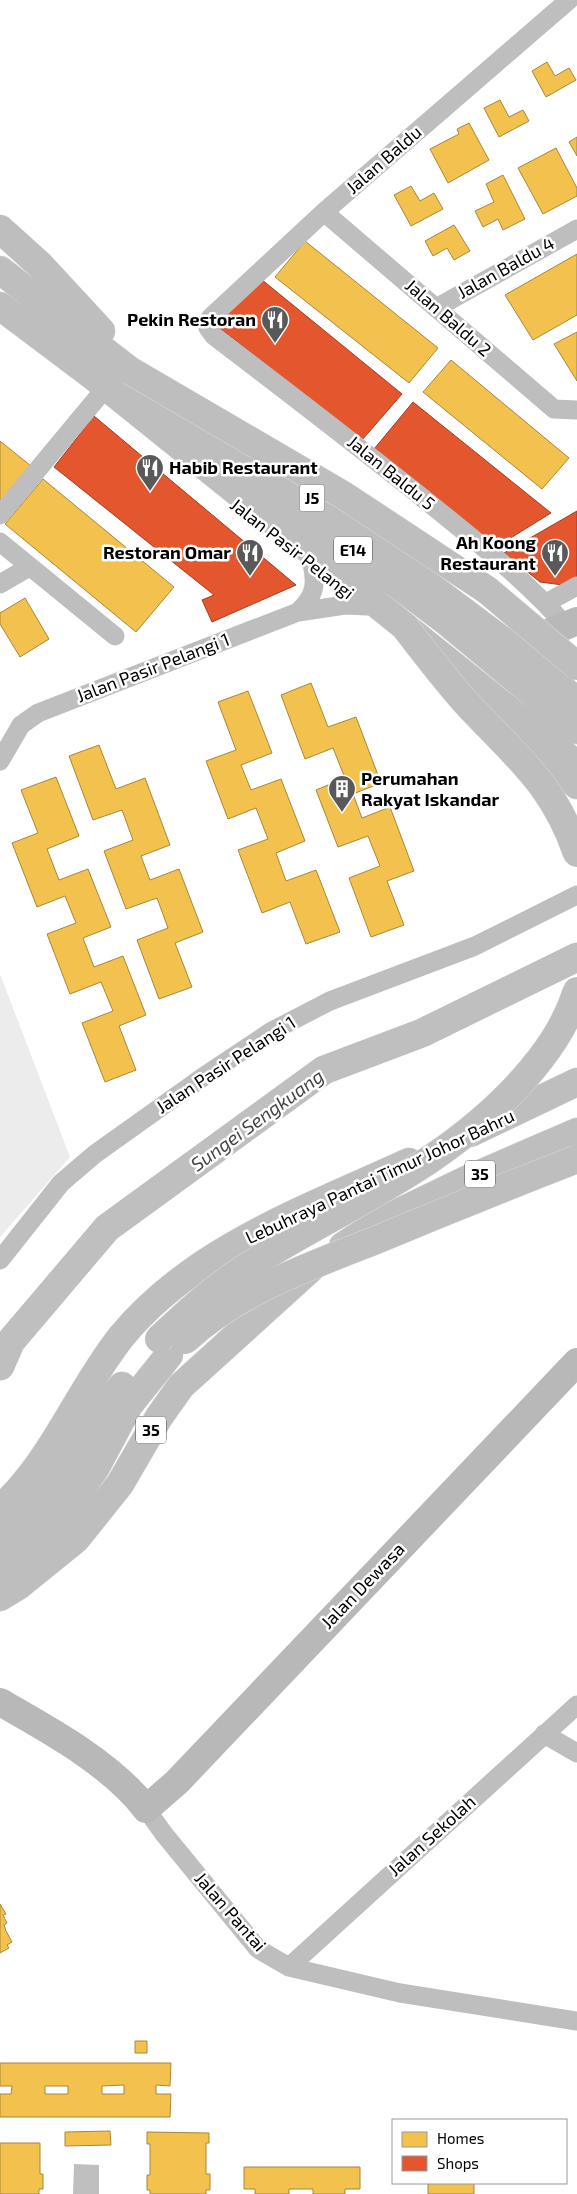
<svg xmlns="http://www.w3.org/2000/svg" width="577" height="2194" viewBox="0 0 577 2194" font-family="'Exo 2',sans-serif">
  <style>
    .green { fill: #ececec }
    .water { fill: #bfbfbf }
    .homes { fill: #f2c14e; stroke: #a98737; fill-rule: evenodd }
    .shops { fill: #e4572e; stroke: #a03d20 }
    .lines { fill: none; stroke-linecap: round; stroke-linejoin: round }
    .river { stroke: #bfbfbf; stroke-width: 29 }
    .primary-casing { stroke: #dbdbdb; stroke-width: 29 }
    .highway-casing { stroke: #dbdbdb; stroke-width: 29 }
    .street { stroke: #bebebe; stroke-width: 19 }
    .secondary { stroke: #b8b8b8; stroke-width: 28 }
    .primary { stroke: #bebebe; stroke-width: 28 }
    .highway { stroke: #bebebe; stroke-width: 28 }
    .highway-bridge-casing { stroke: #dbdbdb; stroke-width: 29; stroke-linecap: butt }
    .highway-bridge { stroke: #bebebe; stroke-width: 28 }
    .labels { text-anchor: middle; stroke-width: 5; stroke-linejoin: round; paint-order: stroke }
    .shield { fill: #fff; stroke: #4c4c4c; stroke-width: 1 }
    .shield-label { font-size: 16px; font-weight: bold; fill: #000 }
    .street-label { font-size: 18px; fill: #000; stroke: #fff }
    .poi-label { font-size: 18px; font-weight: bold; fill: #000; stroke: #fff; text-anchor: end }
    .water-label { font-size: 19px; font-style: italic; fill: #444; stroke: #fff }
  </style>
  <rect width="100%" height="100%" fill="#fff"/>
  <!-- green -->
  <path class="green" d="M0,974L70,1157L0,1237Z"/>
  <!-- water -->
  <path class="water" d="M74,2164L99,2165V2194H73Z"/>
  <!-- homes -->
  <path class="homes" d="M547,62L555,76L569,68L576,80L546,97L532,71Z
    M500,100L509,117L523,110L529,121L499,137L484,108Z
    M469,123L489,160L448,183L430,149L459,134L457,129Z
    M577,137V156L569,142Z
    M556,148L577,188V196L543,214L518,168Z
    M503,175L525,219L503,230L498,219L483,227L475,211L494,202L486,184Z
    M411,186L420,201L434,193L443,209L411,226L394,195Z
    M454,225L470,251L454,260L447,248L433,256L425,241Z
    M305,241L438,348L409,383L275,277Z
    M577,254V315L533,340L505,295Z
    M577,332V381L554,344Z
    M451,360L569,458L542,489L423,392Z
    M0,441L31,466L0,503Z
    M43,479L174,587L136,632L5,524Z
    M25,598L49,639L20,657L0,624V613Z
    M311,683L328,727L356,717L381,783L353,794L362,818L390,807L414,871L387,881L404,925L371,937L349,878L380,866L368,836L338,847L316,790L345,778L333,748L305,759L281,695Z
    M248,691L272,753L241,765L251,790L281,779L305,841L276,853L286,881L316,870L340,932L306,944L290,902L262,913L238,850L268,839L256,808L228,819L206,761L236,750L218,702Z
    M99,745L116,789L145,778L170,845L141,856L150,880L179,869L203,932L175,943L192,987L159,999L137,940L168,928L157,898L126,909L104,851L133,840L122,810L93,820L69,756Z
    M56,777L79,836L47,849L59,880L88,869L111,927L83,938L94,967L123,956L146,1015L119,1026L136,1070L105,1082L82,1023L113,1011L101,982L70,994L47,934L76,923L65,896L37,907L12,843L38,833L21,790Z
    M0,1904L6,1914L3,1915L7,1923L4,1925L6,1931L12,1942L7,1945L9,1948L0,1953Z
    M135,2041H147V2053H135Z
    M0,2063H171L170,2086L156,2085V2094H171L170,2117H0V2094H11L12,2086H0ZM124,2085V2094H102V2086ZM45,2086H68V2094H45Z
    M110,2131L111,2145L65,2146V2132Z
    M147,2132L209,2133V2143H206V2174H210V2190H206V2194H150V2190H147V2175H150V2144H147Z
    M0,2143H40V2174H43V2189H39V2194H0Z
    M244,2167H360V2189H345V2194H313V2189H289V2194H255V2189H244Z
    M428,2183H474V2194H428Z"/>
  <!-- shops -->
  <path class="shops" d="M261,279L402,394L362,440L217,326L219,314Z
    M413,402L551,513L496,547L374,449Z
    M94,416L296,585L212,622L202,600L214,595L54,467Z
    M577,511V577L563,585L540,582L504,553Z"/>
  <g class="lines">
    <!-- river -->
    <path class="river" d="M0,1366L11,1341L107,1228L324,1070L422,1033L577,957"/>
    <defs>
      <path id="primary" d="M252,453L499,638L577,701
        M494,715L577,785"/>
      <path id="highway" d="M0,229L40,265L101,331
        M0,270L129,370L290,503L446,621L577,730
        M0,306L93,376L577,765
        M470,1133L577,1082
        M343,1246L385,1219L466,1180L577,1132
        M0,1509C53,1461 77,1393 121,1337C193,1249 309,1208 409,1162
        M0,1540C27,1521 52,1497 70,1468C88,1441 101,1411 122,1386
        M0,1569L49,1529L73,1500L96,1467L129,1405L169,1355
        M0,1597L18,1586L76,1539L120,1484L159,1417L181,1386L310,1269"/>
    </defs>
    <!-- primary casing -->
    <use href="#primary" class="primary-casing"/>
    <!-- highway casing -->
    <use href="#highway" class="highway-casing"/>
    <!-- street -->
    <path class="street" d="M324,212L554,409L577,410
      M436,308L577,229
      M0,515L98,397
      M0,542L115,636
      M0,584L29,567
      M546,603L577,586
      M298,612C314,597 317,586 312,564
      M566,626C526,580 477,542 429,503C358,446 286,391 214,336L208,328L210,318L324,212L569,0
      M0,761L21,725L38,713L298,612L345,605L367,606
      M0,1260L61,1183L95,1154L203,1077L272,1031L330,1001L475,946L577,895
      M544,1734L577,1753
      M146,1809L164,1834L258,1949L289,1967L400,1993L577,2021
      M289,1967L577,1705"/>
    <!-- secondary -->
    <path class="secondary" d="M520,636L548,633L577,621
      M0,1702C49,1730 112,1764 146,1809L177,1782L577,1362"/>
    <!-- primary -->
    <use href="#primary" class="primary"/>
    <!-- highway -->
    <use href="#highway" class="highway"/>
    <defs>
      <path id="highway-bridge" d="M129,370L343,495L487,590L577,666
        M405,627C426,654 447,682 470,707C517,757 554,785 577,853
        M159,1339C188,1312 217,1285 250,1265C347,1205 444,1167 522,1081C546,1054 566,1026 577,991
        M185,1340C238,1291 310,1266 376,1240C443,1212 510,1185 577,1159"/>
    </defs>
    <!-- highway-bridge casing -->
    <use href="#highway-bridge" class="highway-bridge-casing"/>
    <!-- highway-bridge -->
    <use href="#highway-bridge" class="highway-bridge"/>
  </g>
  <!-- icons -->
  <defs>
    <symbol id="restaurant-pin" viewBox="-11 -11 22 30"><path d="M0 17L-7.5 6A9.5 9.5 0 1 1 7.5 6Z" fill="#595959" stroke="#fff"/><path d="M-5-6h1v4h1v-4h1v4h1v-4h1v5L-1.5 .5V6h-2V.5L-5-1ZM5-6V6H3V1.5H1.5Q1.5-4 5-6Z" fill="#fff"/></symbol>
    <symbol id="building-pin" viewBox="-11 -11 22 30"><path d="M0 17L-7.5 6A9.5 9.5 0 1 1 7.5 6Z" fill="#595959" stroke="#fff"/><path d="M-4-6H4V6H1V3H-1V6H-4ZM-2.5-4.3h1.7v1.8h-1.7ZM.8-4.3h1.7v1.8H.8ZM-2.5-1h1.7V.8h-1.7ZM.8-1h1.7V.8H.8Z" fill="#fff"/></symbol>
  </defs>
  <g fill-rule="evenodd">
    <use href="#restaurant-pin" x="259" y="304" width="32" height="43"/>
    <use href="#restaurant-pin" x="134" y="452" width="32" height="43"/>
    <use href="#restaurant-pin" x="234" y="537" width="32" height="43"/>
    <use href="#restaurant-pin" x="539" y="537" width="32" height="43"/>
    <use href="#building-pin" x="326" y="773" width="32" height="43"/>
  </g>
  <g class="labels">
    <!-- shield labels -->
    <g class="shield">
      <rect x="299.5" y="484.5" width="25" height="27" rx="4"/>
      <rect x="334" y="536.5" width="38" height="27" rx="4"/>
      <rect x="465" y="1160.5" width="30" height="27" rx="4"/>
      <rect x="136" y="1416.5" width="30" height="27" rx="4"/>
    </g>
    <g class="shield-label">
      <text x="312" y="504">J5</text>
      <text x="353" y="556">E14</text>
      <text x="480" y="1180">35</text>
      <text x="151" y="1436">35</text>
    </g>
    <!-- street labels -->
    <g class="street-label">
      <text transform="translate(384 160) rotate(-41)" y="6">Jalan Baldu</text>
      <text transform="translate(506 268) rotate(-29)" y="6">Jalan Baldu 4</text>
      <text transform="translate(448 318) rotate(41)" y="6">Jalan Baldu 2</text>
      <text transform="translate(391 473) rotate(39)" y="6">Jalan Baldu 5</text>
      <text transform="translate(292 549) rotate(38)" y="6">Jalan Pasir Pelangi</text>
      <text transform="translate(153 668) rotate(-21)" y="6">Jalan Pasir Pelangi 1</text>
      <text transform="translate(226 1065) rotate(-33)" y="6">Jalan Pasir Pelangi 1</text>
      <text transform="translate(380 1177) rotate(-25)" y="6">Lebuhraya Pantai Timur Johor Bahru</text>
      <text transform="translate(363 1586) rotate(-46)" y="6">Jalan Dewasa</text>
      <text transform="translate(432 1836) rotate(-42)" y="6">Jalan Sekolah</text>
      <text transform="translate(230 1912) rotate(49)" y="6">Jalan Pantai</text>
    </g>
    <!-- poi labels -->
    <g class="poi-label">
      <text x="256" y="326">Pekin Restoran</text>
      <text x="169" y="474" text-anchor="start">Habib Restaurant</text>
      <text x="536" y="549">Ah Koong<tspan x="536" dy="21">Restaurant</tspan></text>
      <text x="231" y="559">Restoran Omar</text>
      <text x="361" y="785" text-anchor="start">Perumahan<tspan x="361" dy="21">Rakyat Iskandar</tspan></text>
    </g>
    <!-- water labels -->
    <g class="water-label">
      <text transform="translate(257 1120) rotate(-36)" y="7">Sungei Sengkuang</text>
    </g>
  </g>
  <!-- legend -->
  <rect x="392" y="2119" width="175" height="65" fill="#ffffff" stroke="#999999"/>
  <rect x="402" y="2132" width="25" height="15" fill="#f2c14e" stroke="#999999"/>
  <text x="437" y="2144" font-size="15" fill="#000000">Homes</text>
  <rect x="402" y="2156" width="25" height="15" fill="#e4572e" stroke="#999999"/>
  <text x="437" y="2169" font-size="15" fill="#000000">Shops</text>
</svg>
